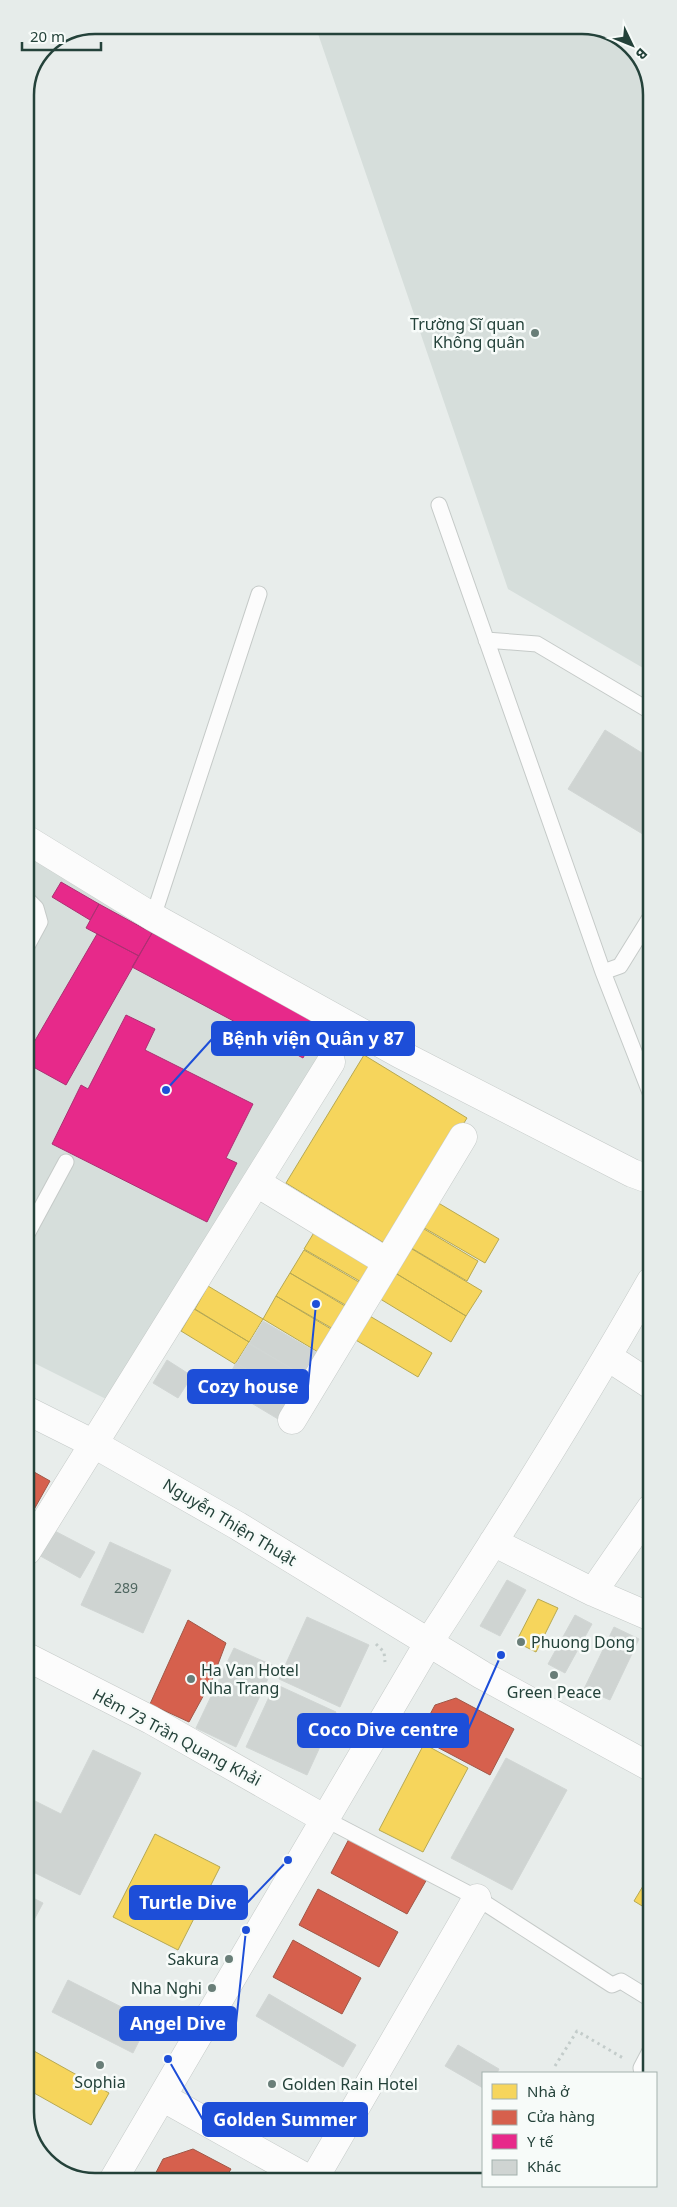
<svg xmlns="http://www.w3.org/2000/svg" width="677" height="2207" viewBox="0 0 677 2207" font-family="'Noto Sans',sans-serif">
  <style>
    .built { fill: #d6dedb }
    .homes { fill: #f6d55c; stroke: #b7a952 }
    .shops { fill: #d6604d; stroke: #a15747 }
    .health { fill: #e7298a; stroke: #ac3072 }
    .building { fill: #cfd4d2; stroke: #d1d6d4 }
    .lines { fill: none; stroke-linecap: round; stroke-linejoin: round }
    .service-casing { stroke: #c5cac8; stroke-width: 17 }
    .minor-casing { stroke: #c5cac8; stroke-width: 29 }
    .tertiary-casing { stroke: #c5cac8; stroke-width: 29 }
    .path { stroke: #c3ccca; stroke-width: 3; stroke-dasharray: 2.5 4; stroke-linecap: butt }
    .service { stroke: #fcfcfc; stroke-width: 15 }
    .minor { stroke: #fcfcfc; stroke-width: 28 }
    .tertiary { stroke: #fcfcfc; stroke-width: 28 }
    .poi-dot { fill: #697e78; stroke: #f7fbf9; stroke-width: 2 }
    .labels { text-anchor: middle; stroke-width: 5; stroke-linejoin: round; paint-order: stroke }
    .number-label { font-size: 14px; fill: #506761 }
    .poi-label { font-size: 16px; fill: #24423a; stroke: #f7fbf9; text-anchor: end }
    .street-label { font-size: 16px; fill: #24423a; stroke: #f7fbf9 }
    .rim { fill: none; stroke: #24423a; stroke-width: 2.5 }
    .leader { fill: none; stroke: #1d4ed8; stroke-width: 2 }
    .callout-dot { fill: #1d4ed8; stroke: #f7fbf9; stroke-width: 2 }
    .callout { fill: #1d4ed8; stroke: #1d4ed8; stroke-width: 2 }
    .callout-label { font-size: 18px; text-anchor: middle; font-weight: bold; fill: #fff }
  </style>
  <rect width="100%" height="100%" fill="#e8edeb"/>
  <!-- built -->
  <path class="built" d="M315,25H587L628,42L650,77V672L508,589Z
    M26,852L341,1035L110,1401L26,1359Z"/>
  <!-- homes -->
  <path class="homes" d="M364,1055L467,1118L389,1246L286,1183Z
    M435,1201L499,1239L485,1263L421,1226Z
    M318,1226L383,1265L370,1287L304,1249Z
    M419,1226L478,1261L467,1281L408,1246Z
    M407,1246L482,1291L466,1316L392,1271Z
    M304,1250L369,1288L356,1311L290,1273Z
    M392,1271L466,1316L451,1342L377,1297Z
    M290,1273L355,1312L342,1334L276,1296Z
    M208,1286L263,1319L249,1342L195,1309Z
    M276,1296L341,1335L328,1358L263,1319Z
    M194,1309L249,1342L235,1364L181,1331Z
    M368,1315L432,1353L418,1377L354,1339Z
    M538,1599L558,1608L536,1652L516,1642Z
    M424,1744L468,1768L423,1852L379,1830Z
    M155,1834L220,1867L178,1950L113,1917Z
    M652,1871V1912L634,1901Z
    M34,2051L109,2093L91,2125L27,2089V2063Z"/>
  <!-- shops -->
  <path class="shops" d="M27,1468L50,1481L27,1522Z
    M188,1620L226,1643L212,1680L189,1722L150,1704Z
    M456,1698L514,1729L490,1775L418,1737L435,1705Z
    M350,1837L427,1879L407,1914L331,1873Z
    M318,1889L398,1932L379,1967L299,1925Z
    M293,1940L361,1978L342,2014L273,1977Z
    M193,2149L231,2169L224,2181L151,2182L163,2159Z
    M237,2173L251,2181H232Z"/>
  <!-- health -->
  <path class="health" d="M61,882L99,904L90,920L52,897Z
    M99,904L152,933L139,956L86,928Z
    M152,933L321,1024L303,1058L132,967Z
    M97,934L139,956L66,1085L26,1063V1056Z
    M126,1015L155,1029L145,1050L253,1104L226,1158L237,1163L207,1222L52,1144L81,1085L88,1089Z"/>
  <!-- building -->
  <path class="building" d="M605,730L650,758L651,839L568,789Z
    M651,983V996L645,993Z
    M263,1321L328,1359L315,1382L249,1344Z
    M249,1343L314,1382L301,1405L235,1366Z
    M167,1360L192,1376L178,1398L153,1383Z
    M236,1363L302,1402L288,1425L223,1386Z
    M49,1528L95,1552L80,1578L35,1553Z
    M110,1542L171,1570L143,1633L81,1605Z
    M507,1580L526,1590L500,1636L480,1626Z
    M575,1615L592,1624L565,1673L548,1664Z
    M307,1617L369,1645L340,1707L279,1679Z
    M614,1627L639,1639L610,1700L584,1689Z
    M234,1648L274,1666L236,1747L196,1728Z
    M275,1684L336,1712L307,1775L246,1747Z
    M93,1750L141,1773L80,1895L27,1869V1797L61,1814Z
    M506,1758L567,1790L512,1890L451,1858Z
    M27,1895L43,1903L27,1933Z
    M68,1980L149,2021L133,2053L52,2012Z
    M269,1994L356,2045L343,2067L256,2016Z
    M458,2045L499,2069L497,2073H483V2088L445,2066Z"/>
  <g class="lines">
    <defs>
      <path id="service" d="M439,505L603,972L651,1095
        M486,640L537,644L650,711
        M26,898L36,908L40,922L26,948
        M153,917L259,594
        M603,972L620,966L651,916
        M26,1236L66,1162
        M325,1819L477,1898L612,1985L621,1981L652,2000
        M642,2073L641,2068L652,2047"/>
      <path id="minor" d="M26,839L153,917L400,1054L632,1173L651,1180
        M257,1183L387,1262
        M608,1357L651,1385
        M292,1420L463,1137
        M493,1542L593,1592L651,1617
        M27,1551L331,1062
        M593,1592L651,1508
        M429,1642C506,1524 581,1404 651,1281
        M27,1657L151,1720L325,1819
        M313,2181L477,1898"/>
      <path id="tertiary" d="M26,1410L94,1444L238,1526L482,1675L652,1768
        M162,2097L312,2181
        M112,2182L429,1642"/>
    </defs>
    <!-- service casing -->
    <use href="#service" class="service-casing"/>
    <!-- minor casing -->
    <use href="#minor" class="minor-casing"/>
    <!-- tertiary casing -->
    <use href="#tertiary" class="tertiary-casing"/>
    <!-- path -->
    <path class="path" d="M376,1644L384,1652L385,1662
      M555,2066L577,2031L623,2058"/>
    <!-- service -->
    <use href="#service" class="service"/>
    <!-- minor -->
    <use href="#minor" class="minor"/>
    <!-- tertiary -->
    <use href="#tertiary" class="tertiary"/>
  </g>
  <!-- markers -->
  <g class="poi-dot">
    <circle cx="535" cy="333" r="5"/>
    <circle cx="521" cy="1642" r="5"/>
    <circle cx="554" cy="1675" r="5"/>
    <circle cx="191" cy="1679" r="5"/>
    <circle cx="229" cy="1959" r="5"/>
    <circle cx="212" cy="1988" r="5"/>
    <circle cx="100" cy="2065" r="5"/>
    <circle cx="272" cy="2084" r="5"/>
  </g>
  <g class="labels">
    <!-- number labels -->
    <g class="number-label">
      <text x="126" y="1593">289</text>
    </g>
    <!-- poi labels -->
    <g class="poi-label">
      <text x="525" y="330">Trường Sĩ quan<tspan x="525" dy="18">Không quân</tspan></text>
      <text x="531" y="1648" text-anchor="start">Phuong Dong</text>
      <text x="201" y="1676" text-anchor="start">Ha Van Hotel<tspan x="201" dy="18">Nha Trang</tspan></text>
      <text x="554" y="1698" text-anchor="middle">Green Peace</text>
      <text x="219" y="1965">Sakura</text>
      <text x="202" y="1994">Nha Nghi</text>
      <text x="100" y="2088" text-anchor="middle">Sophia</text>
      <text x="282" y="2090" text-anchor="start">Golden Rain Hotel</text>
    </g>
    <!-- street labels -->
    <g class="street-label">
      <text transform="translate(230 1522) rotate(31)" y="6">Nguyễn Thiện Thuật</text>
      <text transform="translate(177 1737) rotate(28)" y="6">Hẻm 73 Trần Quang Khải</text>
    </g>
  </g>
  <!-- crop -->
  <path d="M0 0H677V2207H0ZM95 34H582A61 61 0 0 1 643 95V2112A61 61 0 0 1 582 2173H95A61 61 0 0 1 34 2112V95A61 61 0 0 1 95 34Z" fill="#e6ecea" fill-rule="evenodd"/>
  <path class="rim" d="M95 34H582A61 61 0 0 1 643 95V2112A61 61 0 0 1 582 2173H95A61 61 0 0 1 34 2112V95A61 61 0 0 1 95 34Z"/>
  <!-- callouts -->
  <path class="leader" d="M166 1090L212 1039M316 1304L308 1386M501 1655L468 1730M288 1860L247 1903M246 1930L236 2023M168 2059L203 2120"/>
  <g class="callout-dot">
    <circle cx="166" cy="1090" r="5"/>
    <circle cx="316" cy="1304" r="5"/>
    <circle cx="501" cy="1655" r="5"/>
    <circle cx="288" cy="1860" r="5"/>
    <circle cx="246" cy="1930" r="5"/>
    <circle cx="168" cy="2059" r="5"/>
  </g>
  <g class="callout">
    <rect x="212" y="1022" width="202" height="33" rx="5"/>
    <rect x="188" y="1370" width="120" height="33" rx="5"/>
    <rect x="298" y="1714" width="170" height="33" rx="5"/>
    <rect x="130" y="1886" width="117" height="33" rx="5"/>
    <rect x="120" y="2007" width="116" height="33" rx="5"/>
    <rect x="203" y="2103" width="164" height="33" rx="5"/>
  </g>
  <g class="callout-label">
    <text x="313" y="1045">Bệnh viện Quân y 87</text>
    <text x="248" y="1393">Cozy house</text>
    <text x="383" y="1736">Coco Dive centre</text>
    <text x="188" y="1909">Turtle Dive</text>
    <text x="178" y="2030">Angel Dive</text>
    <text x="285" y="2126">Golden Summer</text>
  </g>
  <!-- legend -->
  <rect x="482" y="2072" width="175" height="115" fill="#f7fbf9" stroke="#a3b1ad"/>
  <rect x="492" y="2084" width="25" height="15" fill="#f6d55c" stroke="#a3b1ad"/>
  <text x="527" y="2097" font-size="15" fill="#24423a">Nhà ở</text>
  <rect x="492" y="2110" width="25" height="15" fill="#d6604d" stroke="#a3b1ad"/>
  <text x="527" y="2122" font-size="15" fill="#24423a">Cửa hàng</text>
  <rect x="492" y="2134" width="25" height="15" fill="#e7298a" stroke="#a3b1ad"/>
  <text x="527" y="2147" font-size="15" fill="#24423a">Y tế</text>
  <rect x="492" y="2160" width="25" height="15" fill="#cfd4d2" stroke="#a3b1ad"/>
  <text x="527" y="2172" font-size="15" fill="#24423a">Khác</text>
  <!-- north arrow -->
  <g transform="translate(632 45) rotate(133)" stroke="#f7fbf9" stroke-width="4" paint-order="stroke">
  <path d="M0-4L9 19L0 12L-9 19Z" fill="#24423a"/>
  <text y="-8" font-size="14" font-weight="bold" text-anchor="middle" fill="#24423a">B</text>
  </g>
  <!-- scale -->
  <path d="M22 42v8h79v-8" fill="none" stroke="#24423a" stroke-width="2.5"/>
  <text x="30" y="42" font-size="15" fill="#24423a" stroke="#f7fbf9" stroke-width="4" paint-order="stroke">20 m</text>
</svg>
